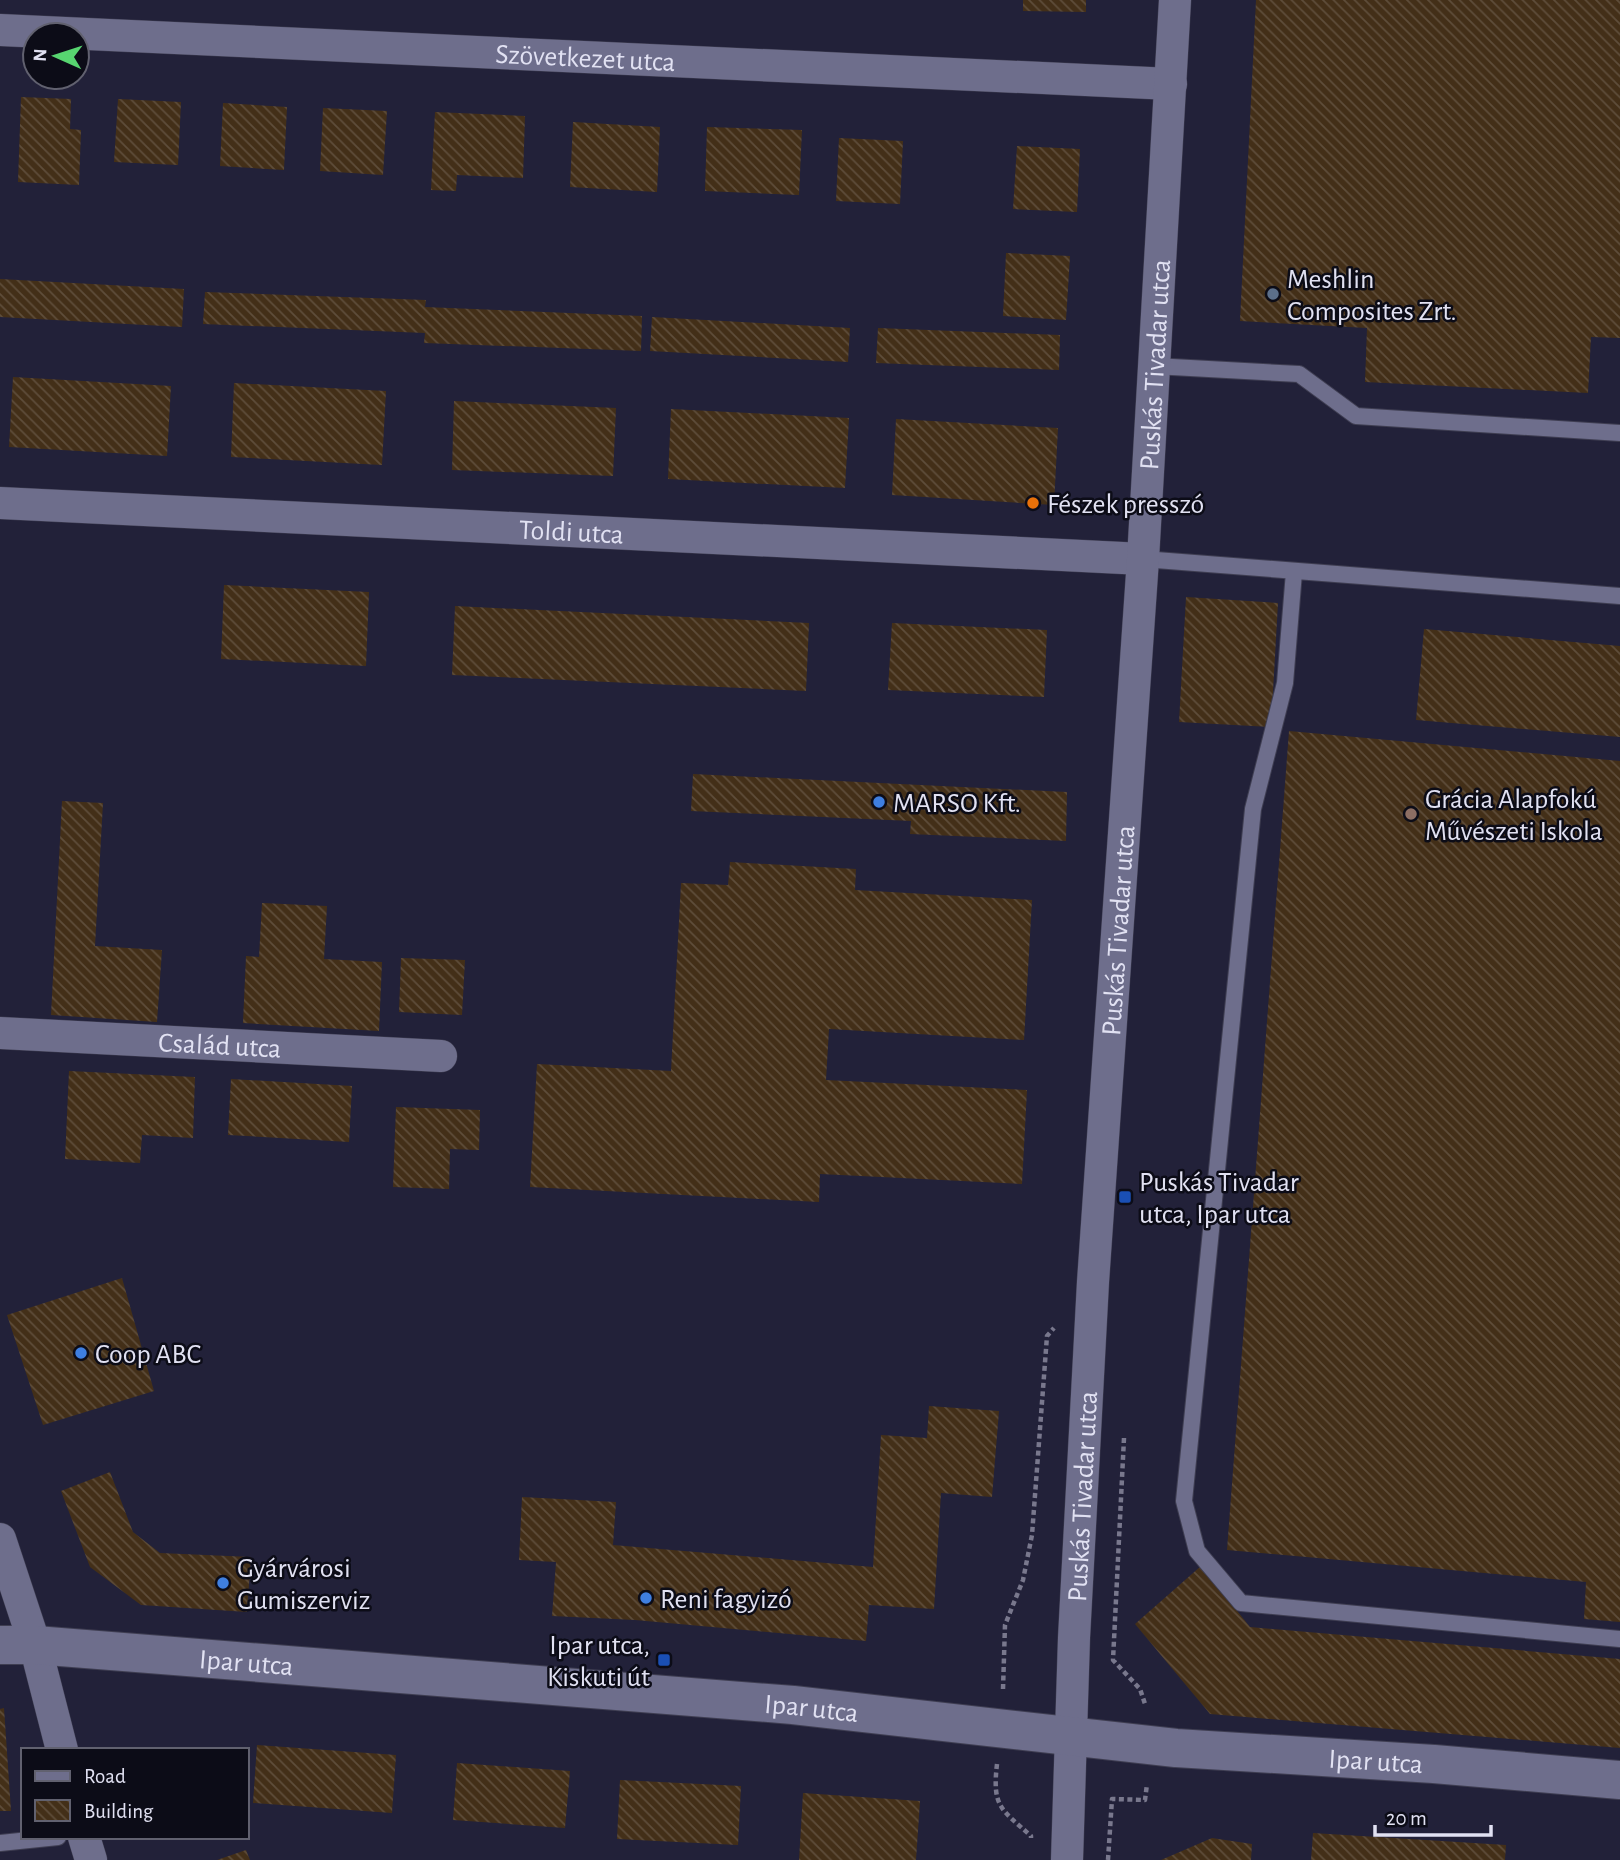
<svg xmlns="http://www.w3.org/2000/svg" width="1620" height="1860" viewBox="0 0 1620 1860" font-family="'Alegreya Sans',sans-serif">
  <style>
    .building { fill: url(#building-back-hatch) }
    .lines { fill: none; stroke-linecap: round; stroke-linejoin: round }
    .service-casing { stroke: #3f3e52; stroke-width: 18 }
    .minor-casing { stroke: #3f3e52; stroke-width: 33 }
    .tertiary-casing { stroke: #3f3e52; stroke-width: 40 }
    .path { stroke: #79788d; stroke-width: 4.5; stroke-dasharray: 5 3.5; stroke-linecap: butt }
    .service { stroke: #6e6e8c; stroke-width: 16 }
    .minor { stroke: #6e6e8c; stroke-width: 32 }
    .tertiary { stroke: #6e6e8c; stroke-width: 38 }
    .service-dot { fill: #5c6f8a; stroke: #0c0c17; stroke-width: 2.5 }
    .food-dot { fill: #e8710a; stroke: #0c0c17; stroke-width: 2.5 }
    .shop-dot { fill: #3f7fe0; stroke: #0c0c17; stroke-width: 2.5 }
    .education-dot { fill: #8d6e63; stroke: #0c0c17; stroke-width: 2.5 }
    .transit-dot { fill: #1a4fb4; stroke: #0c0c17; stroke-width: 2.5 }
    .labels { text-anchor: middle; stroke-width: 5; stroke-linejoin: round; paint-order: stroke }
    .street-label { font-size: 28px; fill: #e1e1f2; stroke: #0c0c17 }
    .poi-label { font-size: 28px; fill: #e1e1f2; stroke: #0c0c17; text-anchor: start }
  </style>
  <defs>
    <pattern id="building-back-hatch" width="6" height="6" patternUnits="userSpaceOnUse" patternTransform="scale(1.75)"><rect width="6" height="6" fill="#432f18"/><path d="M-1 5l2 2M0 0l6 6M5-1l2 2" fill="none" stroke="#5e4d3a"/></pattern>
  </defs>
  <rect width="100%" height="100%" fill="#222139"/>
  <!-- building -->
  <path class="building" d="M1023,0H1086V12L1023,11Z
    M1256,0H1620V338L1591,337L1588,393L1365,382L1367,328L1240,321Z
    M21,97L71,99L70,129L81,130L79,185L18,182Z
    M118,99L181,102L178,165L114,162Z
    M223,103L287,107L284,170L220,166Z
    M323,108L387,111L383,175L320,171Z
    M435,112L525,116L523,178L457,175L456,191L431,190Z
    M573,122L660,127L657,192L570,187Z
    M707,127L802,130L799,195L705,191Z
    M839,138L903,141L900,204L836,201Z
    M1017,146L1080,149L1077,212L1013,209Z
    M1006,253L1070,256L1066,320L1003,316Z
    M0,279L184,289L182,327L0,317Z
    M205,292L426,300L425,307L642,316L641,351L424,343L425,333L203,324Z
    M652,317L850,328L848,362L650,351Z
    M878,328L1060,335L1059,370L876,363Z
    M13,377L171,386L167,456L9,447Z
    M234,383L386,391L382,465L231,457Z
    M454,401L616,408L613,476L452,470Z
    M671,409L849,418L845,488L668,479Z
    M896,419L1058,428L1054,505L892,495Z
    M224,585L369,592L366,666L221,659Z
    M1186,597L1278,603L1271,727L1179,722Z
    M455,606L809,623L806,691L452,675Z
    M892,623L1047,630L1044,697L888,690Z
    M1424,629L1620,646V737L1416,720Z
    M1289,731L1620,761V1622L1584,1619L1586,1582L1227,1550Z
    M693,774L1067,792L1066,841L910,834L911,821L691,811Z
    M62,801L103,803L95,946L162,950L157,1022L51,1015Z
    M730,862L856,869L855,890L1032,900L1024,1040L829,1029L826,1080L1027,1090L1022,1184L820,1174L819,1202L530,1187L537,1064L671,1071L681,883L728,885Z
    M262,903L327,906L324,959L382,962L379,1031L243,1023L246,956L259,957Z
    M401,958L465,960L462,1015L399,1012Z
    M69,1071L195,1077L193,1138L142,1135L140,1163L65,1159Z
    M231,1079L352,1086L349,1142L228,1135Z
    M396,1107L480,1110L479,1150L450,1149L449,1189L393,1187Z
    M122,1278L154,1391L43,1425L7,1315Z
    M929,1406L999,1411L992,1497L941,1493L934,1609L869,1605L866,1641L635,1620L552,1616L556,1562L519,1560L522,1497L616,1502L613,1545L873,1567L881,1435L927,1438Z
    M110,1472L133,1532L160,1553L251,1557L247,1612L141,1605L90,1567L61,1491Z
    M1201,1566L1250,1627L1620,1659V1748L1210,1714L1135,1624Z
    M4,1708L11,1811H0V1709Z
    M257,1745L396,1755L392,1813L253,1803Z
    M457,1763L570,1771L565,1828L453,1820Z
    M620,1780L741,1786L738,1845L617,1839Z
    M803,1793L920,1801L916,1860H799Z
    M1313,1833L1506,1845L1505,1860H1311Z
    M1212,1838L1252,1844L1251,1860H1161Z
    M246,1850L250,1860H217Z"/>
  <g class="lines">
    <defs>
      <path id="service" d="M1154,366L1299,374L1356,416L1620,433
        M1143,559L1620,596
        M1294,572L1285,683L1253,809L1184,1501L1197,1551L1241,1603L1620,1639
        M0,1843L58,1837"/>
      <g id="minor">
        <path id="s1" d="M0,30L1171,84"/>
        <path id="s2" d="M0,503L1143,559"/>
        <path id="s3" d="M0,1033L441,1056"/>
        <path d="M0,1539L35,1645L62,1750"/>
        <path d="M84,1837L91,1860"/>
        <path id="s4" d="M1067,1860L1074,1638L1093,1282L1143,559L1175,0"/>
      </g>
      <g id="tertiary">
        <path id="s5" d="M0,1645H35L793,1705L1176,1748L1434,1764L1620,1780"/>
      </g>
    </defs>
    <!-- service casing -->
    <use href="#service" class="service-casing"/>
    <!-- minor casing -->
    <use href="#minor" class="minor-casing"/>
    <!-- tertiary casing -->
    <use href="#tertiary" class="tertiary-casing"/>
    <!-- path -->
    <path class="path" d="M1124,1438L1113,1660L1140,1689L1145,1704
      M1003,1689L1005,1625L1023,1580L1032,1535L1047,1336L1054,1328
      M997,1764C992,1807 1001,1809 1031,1836V1838
      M1108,1860L1112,1799L1145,1800L1147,1784"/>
    <!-- service -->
    <use href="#service" class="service"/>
    <!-- minor -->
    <use href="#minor" class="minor"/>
    <!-- tertiary -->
    <use href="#tertiary" class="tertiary"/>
  </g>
  <!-- markers -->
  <circle class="service-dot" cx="1273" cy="294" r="7"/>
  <circle class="food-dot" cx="1033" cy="503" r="7"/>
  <g class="shop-dot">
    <circle cx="879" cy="802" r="7"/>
    <circle cx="81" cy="1353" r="7"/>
    <circle cx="223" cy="1583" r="7"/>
    <circle cx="646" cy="1598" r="7"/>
  </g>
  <circle class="education-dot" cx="1411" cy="814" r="7"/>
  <g class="transit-dot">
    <rect x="1118" y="1190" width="14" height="14" rx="3.5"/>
    <rect x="657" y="1653" width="14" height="14" rx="3.5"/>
  </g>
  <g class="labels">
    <!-- street labels -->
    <g class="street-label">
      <text dy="10" stroke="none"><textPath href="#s1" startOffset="586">Szövetkezet utca</textPath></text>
      <text dy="10" stroke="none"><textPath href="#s4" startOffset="1498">Puskás Tivadar utca</textPath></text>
      <text dy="10" stroke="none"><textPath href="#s2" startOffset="572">Toldi utca</textPath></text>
      <text dy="10" stroke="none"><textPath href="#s4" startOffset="931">Puskás Tivadar utca</textPath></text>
      <text dy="10" stroke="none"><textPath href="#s3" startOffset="220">Család utca</textPath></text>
      <text dy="10" stroke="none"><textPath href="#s4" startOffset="364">Puskás Tivadar utca</textPath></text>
      <text dy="10" stroke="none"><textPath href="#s5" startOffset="247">Ipar utca</textPath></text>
      <text dy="10" stroke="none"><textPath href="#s5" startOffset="814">Ipar utca</textPath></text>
      <text dy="10" stroke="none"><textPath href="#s5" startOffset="1381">Ipar utca</textPath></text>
    </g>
    <!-- poi labels -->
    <g class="poi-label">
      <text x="1287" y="288">Meshlin<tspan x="1287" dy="32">Composites Zrt.</tspan></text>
      <text x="1047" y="513">Fészek presszó</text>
      <text x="1425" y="808">Grácia Alapfokú<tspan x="1425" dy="32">Művészeti Iskola</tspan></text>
      <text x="893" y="812">MARSO Kft.</text>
      <text x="1139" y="1191">Puskás Tivadar<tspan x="1139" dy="32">utca, Ipar utca</tspan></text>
      <text x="95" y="1363">Coop ABC</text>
      <text x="237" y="1577">Gyárvárosi<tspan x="237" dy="32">Gumiszerviz</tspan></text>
      <text x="660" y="1608">Reni fagyizó</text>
      <text x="650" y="1654" text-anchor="end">Ipar utca,<tspan x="650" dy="32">Kiskuti út</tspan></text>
    </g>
  </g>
  <!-- legend -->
  <rect x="21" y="1748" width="228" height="91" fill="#0c0c17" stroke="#61616f" stroke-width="2"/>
  <rect x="35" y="1771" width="35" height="10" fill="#6e6e8c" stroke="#61616f" stroke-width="2"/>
  <text x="84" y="1783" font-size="21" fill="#e1e1f2">Road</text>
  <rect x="35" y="1800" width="35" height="21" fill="url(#building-back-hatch)" stroke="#61616f" stroke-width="2"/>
  <text x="84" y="1818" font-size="21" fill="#e1e1f2">Building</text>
  <!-- north arrow -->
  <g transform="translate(56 56) rotate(273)"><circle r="33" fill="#0c0c17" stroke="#61616f" stroke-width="2"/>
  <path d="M0-5L12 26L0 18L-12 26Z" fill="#57d570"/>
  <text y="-10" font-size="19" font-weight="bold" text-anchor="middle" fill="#e1e1f2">N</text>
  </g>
  <!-- scale -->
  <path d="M1375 1825v10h116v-10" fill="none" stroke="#e1e1f2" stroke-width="3.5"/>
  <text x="1386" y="1825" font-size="21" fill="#e1e1f2" stroke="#0c0c17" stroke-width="5" paint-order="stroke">20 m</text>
</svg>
